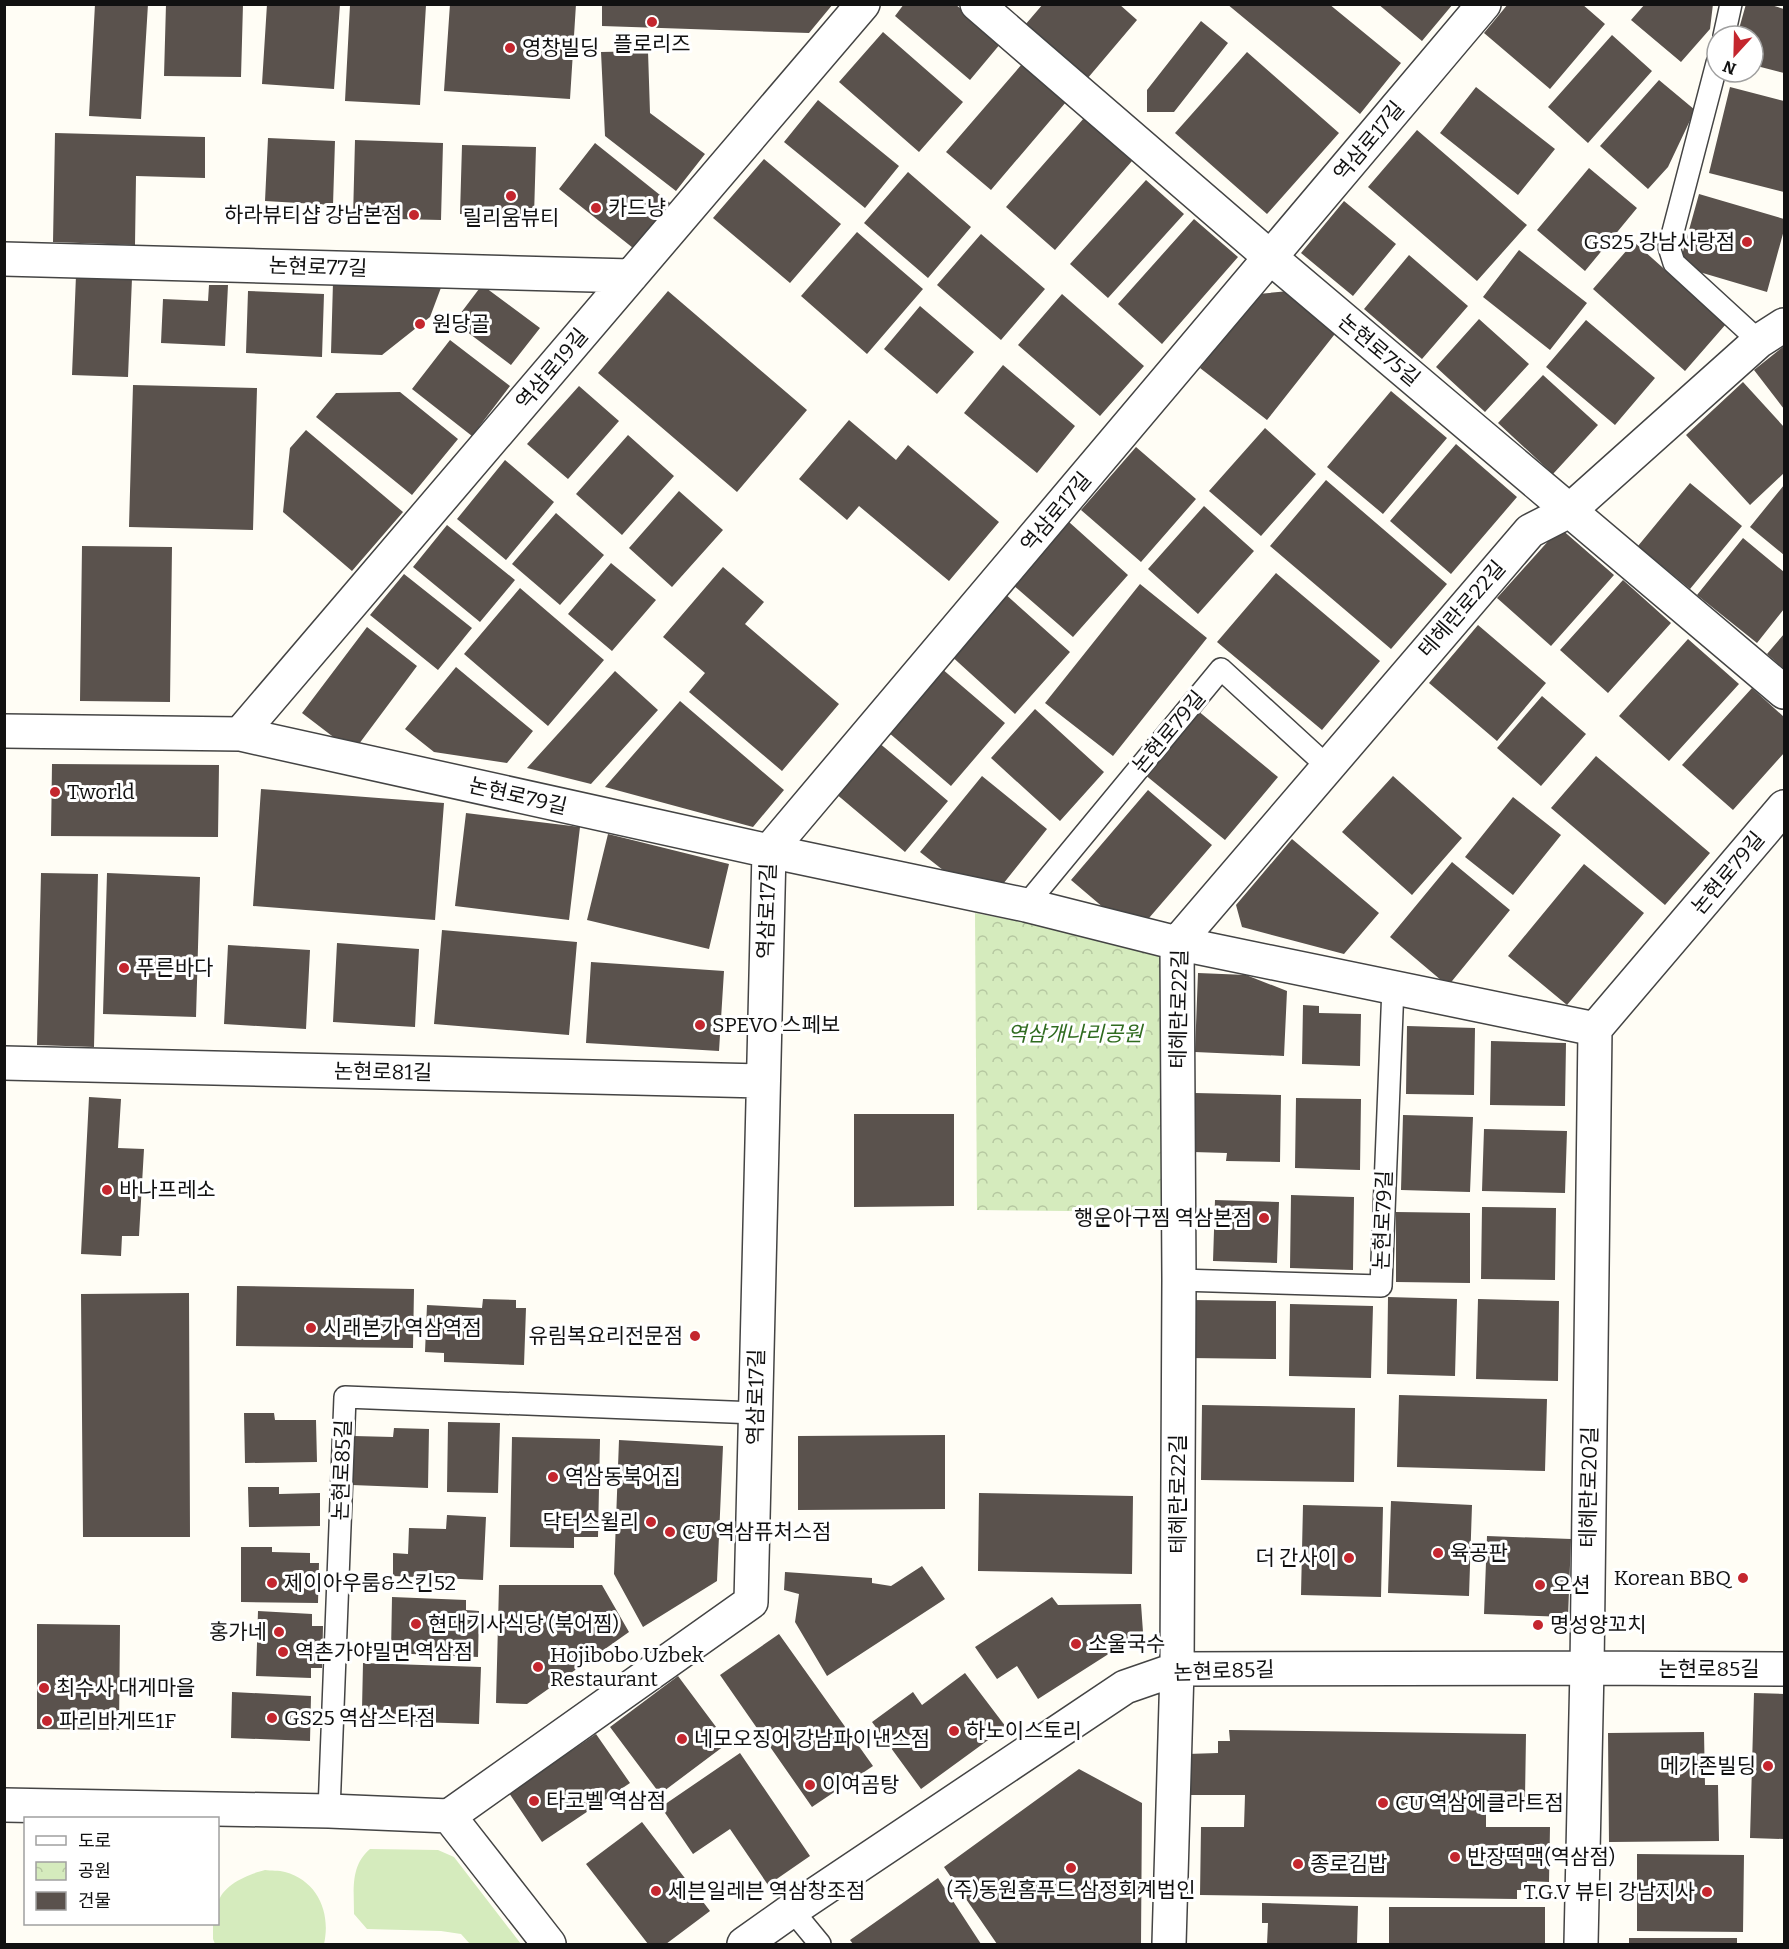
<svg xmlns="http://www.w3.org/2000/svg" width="1789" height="1949" viewBox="0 0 1789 1949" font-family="Bitter,'Noto Sans KR',serif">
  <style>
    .grass { fill: #d5ebbd }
    .park { fill: url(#park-crowns) }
    .building { fill: #5a524d }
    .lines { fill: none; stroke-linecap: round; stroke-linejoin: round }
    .service-casing { stroke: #444; stroke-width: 24 }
    .minor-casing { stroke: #444; stroke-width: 36 }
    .tertiary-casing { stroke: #444; stroke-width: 36 }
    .service { stroke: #fff; stroke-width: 21 }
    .minor { stroke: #fff; stroke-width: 33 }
    .tertiary { stroke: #fff; stroke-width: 33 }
    .poi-dot { fill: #c4262e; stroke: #fff; stroke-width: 2 }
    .labels { text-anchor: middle; stroke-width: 6; stroke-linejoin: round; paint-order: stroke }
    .poi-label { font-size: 21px; fill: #111; stroke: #fff; text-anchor: start }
    .street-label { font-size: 21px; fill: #111; stroke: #fff }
    .park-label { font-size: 21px; font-style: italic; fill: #2f6b1f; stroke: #fff }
  </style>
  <defs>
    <pattern id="park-crowns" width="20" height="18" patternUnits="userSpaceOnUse" patternTransform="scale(1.5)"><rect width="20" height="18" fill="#d5ebbd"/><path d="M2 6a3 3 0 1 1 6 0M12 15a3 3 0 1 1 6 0" fill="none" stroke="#b6c8a1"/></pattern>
  </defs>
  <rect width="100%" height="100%" fill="#fffdf5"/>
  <!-- grass -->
  <path class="grass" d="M370,1849L438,1850L454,1857L521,1944H470L461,1934L441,1931L367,1929L354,1914C354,1890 350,1866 370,1849Z
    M265,1870C271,1871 279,1870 285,1872C318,1881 331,1913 324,1944H215L213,1939V1924H218C218,1917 217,1910 218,1904C221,1885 249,1874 265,1870Z"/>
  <!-- park -->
  <path class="park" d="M975,913L1176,951L1170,1212L977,1210Z"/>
  <!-- building -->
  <path class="building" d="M95,4H148L141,119L89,116Z
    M166,4H243L241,77L164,76Z
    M267,4H340L334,89L262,84Z
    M450,4H576L570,99L444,91Z
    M602,4H833L809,33L602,26Z
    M904,4H955L1001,43L970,80L895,16Z
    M1043,4H1119L1137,20L1087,79L1025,25Z
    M1227,4H1329L1401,63L1360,114Z
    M1378,4H1453L1422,41Z
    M1508,4H1582L1605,24L1550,89L1484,33Z
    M1645,4H1713L1710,29L1681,62L1631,20Z
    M1746,4H1768L1784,9V73L1753,65V36H1737Z
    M350,5H426L420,105L345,101Z
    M1201,21L1228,43L1174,112H1147V90Z
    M883,32L963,102L919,152L839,82Z
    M1612,35L1652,71L1588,143L1548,107Z
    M648,51L650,113L705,154L676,191L605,136L601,52Z
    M1247,52L1339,133L1267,214L1175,133Z
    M1022,64L1066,102L991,190L946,152Z
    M1659,80L1695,110L1668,167L1648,189L1600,146Z
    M1476,87L1555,149L1518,195L1440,133Z
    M1730,87L1784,101V192L1709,173Z
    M818,100L899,166L865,208L784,142Z
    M1084,118L1132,161L1055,250L1006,207Z
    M1417,130L1527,225L1477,281L1368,187Z
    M55,133L205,137V178L136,176L135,245L53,242Z
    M268,138L335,141L333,205L265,201Z
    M355,140L443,143L441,220L353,218Z
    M595,143L670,203L633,248L559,189Z
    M462,145L536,147L534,216L460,214Z
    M764,159L841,224L790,283L713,218Z
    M1589,168L1637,208L1585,271L1537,230Z
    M908,172L971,227L928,278L864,223Z
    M1146,180L1184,214L1108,298L1070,264Z
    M1699,194L1784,219V230L1767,292L1679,266Z
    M1344,201L1396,244L1353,296L1301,253Z
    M1194,219L1238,257L1162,344L1118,304Z
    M857,232L923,289L867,354L801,296Z
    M981,234L1045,289L1001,340L937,285Z
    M1634,242L1726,324L1685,371L1593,289Z
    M1519,250L1587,303L1550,350L1483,297Z
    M1409,255L1468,306L1422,359L1364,309Z
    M76,275L132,278L128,377L72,375Z
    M333,282L442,285L430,317L382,355L331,353Z
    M209,285H228L225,346L161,343L163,299L208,301Z
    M482,285L540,328L511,365L454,322Z
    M248,291L324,294L322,357L246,353Z
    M668,291L807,410L737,492L598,373Z
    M1289,291L1338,330L1267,420L1200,368L1258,294Z
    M1062,294L1144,366L1100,416L1018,345Z
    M920,306L974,352L937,394L884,349Z
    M1479,319L1529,364L1485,412L1436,367Z
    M1586,320L1655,378L1615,425L1546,367Z
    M450,340L510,386L472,436L412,389Z
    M1784,346V409L1754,370Z
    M1003,365L1075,426L1037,473L964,413Z
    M1543,375L1598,425L1553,474L1498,423Z
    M1743,382L1784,427V473L1750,505L1686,435Z
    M133,385L257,388L253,530L129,527Z
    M579,386L619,421L568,479L527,444Z
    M1391,391L1447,438L1383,514L1327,467Z
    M400,392L458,439L412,495L316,417L336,393Z
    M849,420L896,460L908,445L999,522L949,581L859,506L847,520L799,479Z
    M1265,428L1316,474L1261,536L1209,491Z
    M306,430L403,512L352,571L283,512L290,448Z
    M628,435L674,476L622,535L576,494Z
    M1456,444L1517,497L1451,574L1390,521Z
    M1136,447L1196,499L1141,562L1081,510Z
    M505,460L554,502L506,560L457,519Z
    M1326,480L1447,584L1391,649L1270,546Z
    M1690,483L1742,526L1690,589L1638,546Z
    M1784,485V555L1750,527Z
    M679,491L723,530L672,587L629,548Z
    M1204,506L1254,551L1198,614L1148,569Z
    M556,513L604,555L560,605L512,564Z
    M1069,522L1128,575L1073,637L1013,585Z
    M447,525L515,580L480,622L413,567Z
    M1560,528L1614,575L1551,646L1497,598Z
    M1743,538L1784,572V609L1757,643L1697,595Z
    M82,546L172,547L170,702L80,701Z
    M611,563L656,600L612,651L568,614Z
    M723,567L764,602L745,624L839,704L782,771L689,692L705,673L663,637Z
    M1276,573L1380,661L1322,730L1217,642Z
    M404,574L472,628L438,670L370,615Z
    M1623,580L1671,623L1608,693L1560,650Z
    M1140,584L1207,638L1113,756L1045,703Z
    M520,588L604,660L548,726L464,654Z
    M1003,592L1070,652L1015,714L948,653Z
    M1478,625L1546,683L1497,741L1429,683Z
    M367,627L417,666L353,752L302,713Z
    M1784,634V669L1767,654Z
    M1688,639L1739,684L1669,761L1619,716Z
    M456,667L533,731L507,763L434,752L405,729Z
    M941,668L1005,723L951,786L888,732Z
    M615,671L658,710L591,784L527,768Z
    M1752,688L1784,717V753L1733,810L1682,765Z
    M1542,696L1586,734L1541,786L1497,748Z
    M680,701L784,790L753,827L605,787Z
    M1035,709L1104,772L1060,821L991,758Z
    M1197,710L1278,777L1225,840L1144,774Z
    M878,742L948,801L905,852L835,793Z
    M1596,756L1710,853L1665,905L1551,808Z
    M52,764L219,765L218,837L51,836Z
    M982,776L1047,829L1003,884L957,881L920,852Z
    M1393,776L1462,838L1412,895L1342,832Z
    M261,789L444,803L435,920L253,906Z
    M1148,790L1212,845L1149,918L1111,914L1071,880Z
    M1513,797L1561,835L1513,895L1465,857Z
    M466,813L580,827L569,920L455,906Z
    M608,834L729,864L709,949L587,920Z
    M1292,839L1379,913L1344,954L1242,927L1236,905Z
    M1452,862L1510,910L1448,986L1390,937Z
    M1584,864L1644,913L1567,1005L1508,956Z
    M41,873L98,874L94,1047L37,1045Z
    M107,873L200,877L196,1017L103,1014Z
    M442,930L577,942L569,1035L434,1024Z
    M337,943L419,949L415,1027L333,1022Z
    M228,945L310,950L306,1029L224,1024Z
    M591,962L724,971L719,1051L586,1043Z
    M1198,973L1246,975L1287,991L1284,1056L1195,1052Z
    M1303,1005L1319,1006V1013L1361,1014L1360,1066L1302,1064Z
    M1407,1026L1475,1028L1474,1095L1406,1094Z
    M1491,1041L1566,1043L1565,1106L1490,1105Z
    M1195,1093L1281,1095L1280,1162L1226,1161L1227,1153L1193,1152Z
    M89,1097L121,1099L118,1148L144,1149L139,1236H122L121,1256L81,1254Z
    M1296,1098L1361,1099L1360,1170L1295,1168Z
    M854,1114H954V1206L854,1207Z
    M1403,1115L1473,1117L1470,1192L1401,1190Z
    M1484,1129L1567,1131L1565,1193L1482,1191Z
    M1291,1195L1354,1197L1353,1270L1290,1268Z
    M1215,1200L1279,1202L1277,1263L1213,1261Z
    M1482,1207L1556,1208L1555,1280L1481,1279Z
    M1396,1212L1470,1213V1283L1396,1282Z
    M237,1286L414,1289L413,1348L236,1346Z
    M189,1293L190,1537H83L81,1294Z
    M1388,1297L1457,1299L1455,1376L1387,1374Z
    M483,1299L516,1300V1308H526L524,1365L444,1362V1353L425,1352L427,1305L482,1308Z
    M1478,1299L1559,1301L1558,1381L1476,1379Z
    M1190,1300L1276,1301V1359L1189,1358Z
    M1290,1304L1373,1306L1371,1378L1289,1376Z
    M1399,1395L1547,1399L1545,1471L1397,1467Z
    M1202,1405L1355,1408L1354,1482L1201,1480Z
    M244,1413H274L275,1420H316L317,1462L245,1463Z
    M448,1422L500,1423L498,1493L447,1492Z
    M394,1428L429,1429L428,1488L352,1485L354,1436L393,1437Z
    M945,1435V1509L798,1510V1436Z
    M512,1437L600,1439L598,1537H574V1548L510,1547Z
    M619,1440L723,1446L717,1581L643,1627L614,1574Z
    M248,1487H279V1494L320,1493V1526L249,1527Z
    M979,1493L1133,1496L1132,1574L978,1571Z
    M1391,1501L1472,1505L1469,1596L1388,1593Z
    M1303,1505L1383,1507L1381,1597L1301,1595Z
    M447,1515L486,1517L483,1580L393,1576V1553L408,1554L409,1528L446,1529Z
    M1487,1536L1571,1539L1568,1617L1484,1614Z
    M241,1547H272V1552L310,1553V1563H319L318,1603L241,1602Z
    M922,1566L945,1599L827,1676L795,1622L799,1594L784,1590L785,1572L872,1578V1583L891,1586Z
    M499,1585H602L629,1632L527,1704L496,1703Z
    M392,1597L466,1600V1610L479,1611L478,1657L391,1653Z
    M1052,1597L1058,1605L1141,1604L1143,1632L1038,1699L1017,1666L997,1679L975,1647Z
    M258,1611L312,1614V1626H323L322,1668H311V1678L256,1676Z
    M37,1624L120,1625L119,1730L37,1729Z
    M779,1634L873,1766L812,1807L720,1675Z
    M363,1663L481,1667L479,1724L387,1721V1710L362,1709Z
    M965,1673L1006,1727L921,1789L872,1722L913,1692L922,1705Z
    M678,1676L728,1743L660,1794L610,1727Z
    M232,1692L311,1696L310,1741L231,1738Z
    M1754,1693L1784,1694V1839L1750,1838Z
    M1229,1730L1526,1734L1525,1798H1486V1827H1550L1549,1882L1527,1881V1890H1517V1899L1200,1895L1201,1827H1244L1245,1795H1186L1187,1754L1218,1753V1741H1230Z
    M1704,1732L1705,1785H1718L1719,1841L1609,1842L1608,1733Z
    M596,1734L630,1783L542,1842L509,1793Z
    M740,1753L810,1856L768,1885L730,1829L693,1854L661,1807Z
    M1079,1769L1142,1803L1141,1944H997L944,1867Z
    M642,1822L710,1911L666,1944H648L586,1864Z
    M1637,1854L1744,1855L1743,1932L1637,1931Z
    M938,1878L981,1944H853L850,1940Z
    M1262,1903L1358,1906L1357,1944H1267L1268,1923H1262Z
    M1389,1907H1545V1944H1389Z
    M1629,1938H1737V1944H1629Z"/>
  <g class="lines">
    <defs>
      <path id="service" d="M1724,36L1731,4
        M1717,63L1669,247L1674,263L1759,341
        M1026,905L1221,669L1327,766
        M1179,1280L1381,1286L1393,987
        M329,1811L345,1397L756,1413
        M792,1910L820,1944"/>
      <path id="minor" d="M977,4L1271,258L1784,692
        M4,259L631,276
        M4,731L240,734L769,851L1026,905L1177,943L1595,1029
        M240,734L863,4
        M1595,1029L1784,807
        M4,1063L762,1081
        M449,1816L751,1602L769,851L1484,4
        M744,1944L792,1910L1125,1687L1177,1669L1587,1668L1784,1669
        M1169,1944L1177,1669L1179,1280L1177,943L1530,531L1569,511L1759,341L1784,325
        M1581,1944L1587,1668L1595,1029"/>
      <path id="tertiary" d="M4,1805L329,1811L449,1816L549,1944"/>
    </defs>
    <!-- service casing -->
    <use href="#service" class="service-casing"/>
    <!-- minor casing -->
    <use href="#minor" class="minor-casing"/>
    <!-- tertiary casing -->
    <use href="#tertiary" class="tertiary-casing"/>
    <!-- service -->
    <use href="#service" class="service"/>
    <!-- minor -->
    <use href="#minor" class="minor"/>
    <!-- tertiary -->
    <use href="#tertiary" class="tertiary"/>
  </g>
  <!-- markers -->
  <g class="poi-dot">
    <circle cx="652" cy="22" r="6"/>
    <circle cx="510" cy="48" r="6"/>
    <circle cx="511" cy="196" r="6"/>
    <circle cx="596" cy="208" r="6"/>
    <circle cx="414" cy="215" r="6"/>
    <circle cx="1747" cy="242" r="6"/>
    <circle cx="420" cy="324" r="6"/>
    <circle cx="55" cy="792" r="6"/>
    <circle cx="124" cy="968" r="6"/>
    <circle cx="700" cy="1025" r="6"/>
    <circle cx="107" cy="1190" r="6"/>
    <circle cx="1264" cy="1218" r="6"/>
    <circle cx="311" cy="1328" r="6"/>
    <circle cx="695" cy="1336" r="6"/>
    <circle cx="553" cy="1477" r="6"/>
    <circle cx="651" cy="1522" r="6"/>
    <circle cx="670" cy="1532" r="6"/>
    <circle cx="1438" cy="1553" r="6"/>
    <circle cx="1349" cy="1558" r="6"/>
    <circle cx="1743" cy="1578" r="6"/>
    <circle cx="272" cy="1583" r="6"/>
    <circle cx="1540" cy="1585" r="6"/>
    <circle cx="416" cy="1624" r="6"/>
    <circle cx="1538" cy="1625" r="6"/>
    <circle cx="279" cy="1632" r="6"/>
    <circle cx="1076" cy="1644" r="6"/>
    <circle cx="283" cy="1652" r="6"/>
    <circle cx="538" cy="1667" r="6"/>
    <circle cx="44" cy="1688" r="6"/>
    <circle cx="272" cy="1718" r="6"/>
    <circle cx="47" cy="1721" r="6"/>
    <circle cx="954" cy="1731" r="6"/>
    <circle cx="682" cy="1739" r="6"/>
    <circle cx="1768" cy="1766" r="6"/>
    <circle cx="810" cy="1785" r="6"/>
    <circle cx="534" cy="1801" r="6"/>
    <circle cx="1383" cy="1803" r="6"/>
    <circle cx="1455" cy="1857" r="6"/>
    <circle cx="1298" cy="1864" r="6"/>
    <circle cx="1071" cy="1868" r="6"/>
    <circle cx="656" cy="1891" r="6"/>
    <circle cx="1707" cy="1892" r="6"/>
  </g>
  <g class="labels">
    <!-- poi labels -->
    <g class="poi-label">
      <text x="652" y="51" text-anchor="middle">플로리즈</text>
      <text x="522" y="55">영창빌딩</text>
      <text x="608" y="215">카드냥</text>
      <text x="402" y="222" text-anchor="end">하라뷰티샵 강남본점</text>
      <text x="511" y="225" text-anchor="middle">릴리움뷰티</text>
      <text x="1735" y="249" text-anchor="end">GS25 강남사랑점</text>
      <text x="432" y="331">원당골</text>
      <text x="67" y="799">Tworld</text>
      <text x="136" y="975">푸른바다</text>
      <text x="712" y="1032">SPEVO 스페보</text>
      <text x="119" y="1197">바나프레소</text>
      <text x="1252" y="1225" text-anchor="end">행운아구찜 역삼본점</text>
      <text x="323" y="1335">시래본가 역삼역점</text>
      <text x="683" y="1343" text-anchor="end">유림복요리전문점</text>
      <text x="565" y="1484">역삼동북어집</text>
      <text x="639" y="1529" text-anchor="end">닥터스윌리</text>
      <text x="682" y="1539">CU 역삼퓨처스점</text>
      <text x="1450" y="1560">육공판</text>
      <text x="1337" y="1565" text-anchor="end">더 간사이</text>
      <text x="1731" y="1585" text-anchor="end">Korean BBQ</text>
      <text x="284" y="1590">제이아우룸&amp;스킨52</text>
      <text x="1552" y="1592">오션</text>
      <text x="428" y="1631">현대기사식당 (북어찜)</text>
      <text x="1550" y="1632">명성양꼬치</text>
      <text x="267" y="1639" text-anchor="end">홍가네</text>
      <text x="1088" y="1651">소울국수</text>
      <text x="295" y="1659">역촌가야밀면 역삼점</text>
      <text x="550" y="1662">Hojibobo Uzbek<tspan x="550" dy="24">Restaurant</tspan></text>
      <text x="56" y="1695">최수사 대게마을</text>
      <text x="284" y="1725">GS25 역삼스타점</text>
      <text x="59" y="1728">파리바게뜨1F</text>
      <text x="966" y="1738">하노이스토리</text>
      <text x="694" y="1746">네모오징어 강남파이낸스점</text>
      <text x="1756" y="1773" text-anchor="end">메가존빌딩</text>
      <text x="822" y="1792">이여곰탕</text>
      <text x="546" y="1808">타코벨 역삼점</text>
      <text x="1395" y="1810">CU 역삼에클라트점</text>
      <text x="1467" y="1864">반장떡맥(역삼점)</text>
      <text x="1310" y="1871">종로김밥</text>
      <text x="1071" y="1897" text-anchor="middle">(주)동원홈푸드 삼정회계법인</text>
      <text x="668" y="1898">세븐일레븐 역삼창조점</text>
      <text x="1695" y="1899" text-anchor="end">T.G.V 뷰티 강남지사</text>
    </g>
    <!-- street labels -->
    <g class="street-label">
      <text transform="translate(1369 141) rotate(-50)" y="7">역삼로17길</text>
      <text transform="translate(318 267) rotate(2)" y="7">논현로77길</text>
      <text transform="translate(1379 350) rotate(40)" y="7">논현로75길</text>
      <text transform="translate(552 369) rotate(-50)" y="7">역삼로19길</text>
      <text transform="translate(1056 512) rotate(-50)" y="7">역삼로17길</text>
      <text transform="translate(1462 609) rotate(-49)" y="7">테헤란로22길</text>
      <text transform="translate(1169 732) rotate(-50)" y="7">논현로79길</text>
      <text transform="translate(518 796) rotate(13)" y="7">논현로79길</text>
      <text transform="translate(1728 873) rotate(-50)" y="7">논현로79길</text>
      <text transform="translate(767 911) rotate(-88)" y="7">역삼로17길</text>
      <text transform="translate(1179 1009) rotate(-89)" y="7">테헤란로22길</text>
      <text transform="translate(383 1072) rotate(1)" y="7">논현로81길</text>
      <text transform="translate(1383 1220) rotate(-88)" y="7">논현로79길</text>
      <text transform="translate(756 1397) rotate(-89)" y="7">역삼로17길</text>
      <text transform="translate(342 1470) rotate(-88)" y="7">논현로85길</text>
      <text transform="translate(1589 1487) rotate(-89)" y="7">테헤란로20길</text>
      <text transform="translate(1178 1494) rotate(-90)" y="7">테헤란로22길</text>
      <text x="1709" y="1676">논현로85길</text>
      <text transform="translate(1224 1671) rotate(-2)" y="7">논현로85길</text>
    </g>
    <!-- park labels -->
    <g class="park-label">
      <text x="1075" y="1041">역삼개나리공원</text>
    </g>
  </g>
  <!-- border -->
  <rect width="1789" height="1949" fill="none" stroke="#111111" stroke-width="12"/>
  <!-- legend -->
  <rect x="24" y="1817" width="195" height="108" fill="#ffffff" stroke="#a0a0a0" stroke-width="1.5"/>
  <rect x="36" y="1836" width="30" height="9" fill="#ffffff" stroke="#a0a0a0" stroke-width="1.5"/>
  <text x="78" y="1847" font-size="18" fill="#111111">도로</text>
  <rect x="36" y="1862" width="30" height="18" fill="url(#park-crowns)" stroke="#a0a0a0" stroke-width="1.5"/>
  <text x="78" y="1877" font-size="18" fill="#111111">공원</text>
  <rect x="36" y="1892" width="30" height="18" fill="#5a524d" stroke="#a0a0a0" stroke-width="1.5"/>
  <text x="78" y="1907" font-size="18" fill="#111111">건물</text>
  <!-- north arrow -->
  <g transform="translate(1735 54) rotate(202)"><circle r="28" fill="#ffffff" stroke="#a0a0a0" stroke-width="1.5"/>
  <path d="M0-4.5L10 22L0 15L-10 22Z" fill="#c4262e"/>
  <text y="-9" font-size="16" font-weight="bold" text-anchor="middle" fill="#111111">N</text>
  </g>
</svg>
